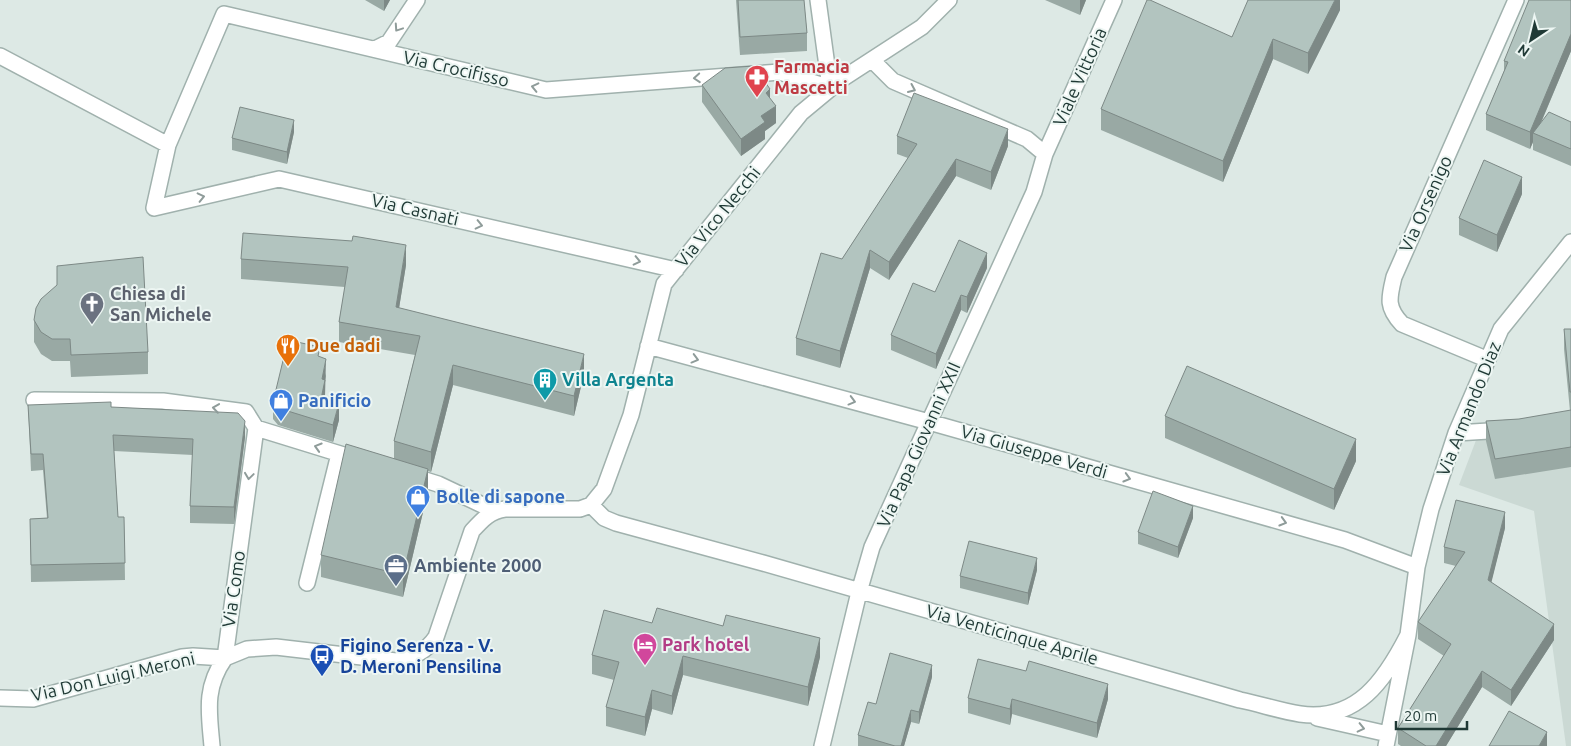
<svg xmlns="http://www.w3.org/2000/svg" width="1571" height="746" viewBox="0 0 1571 746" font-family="Ubuntu,sans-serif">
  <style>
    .built { fill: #cbd9d4 }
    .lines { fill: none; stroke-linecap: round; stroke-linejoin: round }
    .minor-casing { stroke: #a0b1ad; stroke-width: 18 }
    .minor { stroke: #fff; stroke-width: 15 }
    .wall { fill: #99a9a4 }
    .shaded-wall { fill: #7d8986 }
    .building { fill: #b2c4bf; stroke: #7d8986 }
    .oneway { stroke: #8f9c9a }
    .labels { text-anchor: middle; stroke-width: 4; stroke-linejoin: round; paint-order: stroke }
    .health-label { font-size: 18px; font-weight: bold; fill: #be3a42; stroke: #edf6f3; text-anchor: start }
    .street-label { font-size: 18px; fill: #1f3935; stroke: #edf6f3 }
    .worship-label { font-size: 18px; font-weight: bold; fill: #5b616d; stroke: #edf6f3; text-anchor: start }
    .food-label { font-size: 18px; font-weight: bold; fill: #c56008; stroke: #edf6f3; text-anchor: start }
    .culture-label { font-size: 18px; font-weight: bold; fill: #0d838f; stroke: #edf6f3; text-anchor: start }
    .shop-label { font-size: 18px; font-weight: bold; fill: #366cbe; stroke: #edf6f3; text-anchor: start }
    .service-label { font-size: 18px; font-weight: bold; fill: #4e5e75; stroke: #edf6f3; text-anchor: start }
    .hotel-label { font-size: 18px; font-weight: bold; fill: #b23c85; stroke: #edf6f3; text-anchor: start }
    .transit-label { font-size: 18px; font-weight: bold; fill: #164399; stroke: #edf6f3; text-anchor: start }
  </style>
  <rect width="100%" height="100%" fill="#dde9e5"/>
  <!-- built -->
  <path class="built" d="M1571,423V746H1566L1534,511L1459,485L1478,435Z"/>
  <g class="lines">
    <defs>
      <path id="minor" d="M375,49L389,42L417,0
        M0,56L168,145
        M873,61L893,81L1027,139L1045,154
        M676,270L279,179L154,208L168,145L224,14L546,90L780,72L830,88L818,0
        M648,346L929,422L1345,540L1417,567
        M1486,359L1402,324C1386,307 1389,298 1394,277L1516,0
        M34,400L163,401L246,412L256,428L363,461
        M1456,433L1505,430
        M409,475L438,484L495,511
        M591,505L604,518L616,523L763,563L1240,700C1260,704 1280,711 1300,714C1357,722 1385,680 1408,635
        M307,583L339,454
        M0,698L33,699L182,657L193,656L225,658L247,649L276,647L396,661C413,657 426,652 436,637L472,531C482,520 490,511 505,509H580L591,505L604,489L631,415L664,284L801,113L842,79L922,27L949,0
        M1317,718L1388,734
        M212,746C209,712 204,688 225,658L256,428
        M822,746L859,592L872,547L1034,192L1045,154L1114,0
        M1386,746L1408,635L1417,567L1431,509L1456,433L1501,329L1571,242"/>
    </defs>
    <!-- minor casing -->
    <use href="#minor" class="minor-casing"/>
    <!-- minor -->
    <use href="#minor" class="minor"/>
  </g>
  <!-- wall -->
  <path class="wall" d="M365,0H390L384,11Z
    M736,0H804L807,33V51L740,55Z
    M1045,0H1086L1080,15Z
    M1340,0V10L1308,74L1273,59L1223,182L1101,130V109L1232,37Z
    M1571,0V51L1541,123L1571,122V166L1533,150V142L1530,149L1486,130V114L1504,71V61Z
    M702,85L770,99L776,123L765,131V139L741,156L702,102Z
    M294,132L287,164L232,150V138Z
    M897,136L1008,146L991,190L956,176L889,280L870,268L840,368L796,355V338L842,259L908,158L897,154Z
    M1522,194L1497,252L1459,235V218Z
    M241,259L406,265L399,308L584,374L574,416L453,385L431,472L428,471V491L403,597L321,577V555L394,458V441L415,355L339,342V322L345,287L241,279Z
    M57,266L148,352V374L71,377L70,361H52L41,354L34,342V320L57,286Z
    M987,268L967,313L961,310L936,369L891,350V335L935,292Z
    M1564,329H1571V467L1495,479L1486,441V421L1519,419L1570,411L1564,349Z
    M320,357L326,376L325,381L324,400L339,420L333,442L278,425L273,419V402Z
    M28,405L111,407L245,437L234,524L190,523V506L193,455L114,451L118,517H124L125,580L31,582L30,519L47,518L43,470L31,471Z
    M1165,416L1356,461L1334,510L1165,438Z
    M1193,518L1178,558L1138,544V532Z
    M1505,528L1491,582L1554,640L1511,706L1482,687L1446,746H1401L1398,744V728L1444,656L1418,639V622L1456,566L1444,563V547Z
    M1037,570L1028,605L960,588V576Z
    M652,623L820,657L808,706L683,675L672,715L652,709L645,736L606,726V707L614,680L592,674V655Z
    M932,677L919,724L911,722L904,746H858V735L876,704Z
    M968,698L1108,699L1097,738L1012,714L1010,725L968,713Z"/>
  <!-- shaded-wall -->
  <path class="shaded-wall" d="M384,0H390L384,11Z
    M1080,0H1086L1080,15Z
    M1335,0H1340V10L1308,74V53Z
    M1571,34V51L1536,134L1533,133V142L1530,149V132Z
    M1273,39V59L1223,182V161Z
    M770,89V106L766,93Z
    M776,106V123L765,131V139L741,156V139L761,116Z
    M294,120V132L287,164V152Z
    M1008,129V146L991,190V172Z
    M956,159V176L889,280V262Z
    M1522,177V194L1497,252V235Z
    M406,245V265L396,327V307Z
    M870,250V268L840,368V351Z
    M987,253V268L967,313V297Z
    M961,295V310L936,369V354Z
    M584,354V374L574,416V396Z
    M326,359L325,397L321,416L322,379Z
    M453,365V385L431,472V452Z
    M339,403V420L333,442V425Z
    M245,421V437L234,524V507Z
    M1356,439V461L1334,510V489Z
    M428,469V491L403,597V575Z
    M1193,506V518L1178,558V547Z
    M1505,512V528L1488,596V580Z
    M1037,558V570L1028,605V593Z
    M1554,624V640L1511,706V690Z
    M820,638V657L808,706V687Z
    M683,656V675L672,715V696Z
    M932,665V677L919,724V712Z
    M1482,671V687L1446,746H1436Z
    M1108,684V699L1097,738V723Z
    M652,690V709L645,736V717Z
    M1012,699V714L1010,725V709Z
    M911,710V722L904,746H901Z
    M1547,732V746H1539Z"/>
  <!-- building -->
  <path class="building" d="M738,0H804L807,33L740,37Z
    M1147,0H1150L1232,37L1248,0H1335L1308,53L1273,39L1223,161L1101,109Z
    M1529,0H1571V34L1530,132L1486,114L1508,62L1504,61Z
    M754,66L770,89L766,93L776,106L761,116L765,122L741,139L702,85L725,68Z
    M914,93L1008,129L991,172L956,159L889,262L870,250L840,351L796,338L821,253L842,259L917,144L897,136Z
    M240,107L294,120L287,152L232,138Z
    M1549,112L1571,122V149L1533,133Z
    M1484,160L1522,177L1497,235L1459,218Z
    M243,233L352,241L353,236L406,245L396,307L584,354L574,396L453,365L431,452L394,441L420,336L339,322L348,267L241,259Z
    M959,240L987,253L967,297L961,295L936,354L891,335L913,283L935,292Z
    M143,257L148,352L71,355L70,339H52L41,332L34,320L36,308L41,299L57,285V266Z
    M1564,329H1571V392H1570Z
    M288,340L320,347L318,356L326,359L322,379L325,380L321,399L339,403L333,425L278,408L273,402Z
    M1187,366L1356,439L1334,489L1165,416Z
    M111,402V407L238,413L245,421L234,507L190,506L193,439L113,435L118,517H124L125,563L31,565L30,519L48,518L43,454H31L28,405Z
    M1571,410V447L1495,459L1486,421L1519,419Z
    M346,444L428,469L403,575L321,555Z
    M1153,491L1193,506L1178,547L1138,532Z
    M1456,500L1505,512L1488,580L1554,624L1511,690L1482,671L1436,746H1426L1398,728L1451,644L1418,622L1465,552L1444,547Z
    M969,541L1037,558L1028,593L960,576Z
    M657,608L723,626L726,615L820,638L808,687L683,656L672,696L652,690L645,717L606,707L619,662L592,655L604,610L652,623Z
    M890,653L932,665L919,712L911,710L901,746H895L858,735L868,702L876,704Z
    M978,659L1026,671L1029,661L1108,684L1097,723L1012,699L1010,709L968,698Z
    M1509,711L1547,732L1539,746H1489Z"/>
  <!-- one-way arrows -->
  <defs><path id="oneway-chevron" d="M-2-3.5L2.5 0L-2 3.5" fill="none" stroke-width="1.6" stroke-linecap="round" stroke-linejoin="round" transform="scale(1.25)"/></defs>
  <g class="oneway">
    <use href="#oneway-chevron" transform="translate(398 28) rotate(124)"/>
    <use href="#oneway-chevron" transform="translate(697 78) rotate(176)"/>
    <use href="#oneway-chevron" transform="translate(535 87) rotate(-167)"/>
    <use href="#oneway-chevron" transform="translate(912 89) rotate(24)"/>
    <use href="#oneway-chevron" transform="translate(201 197) rotate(-13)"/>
    <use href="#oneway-chevron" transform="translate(479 225) rotate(13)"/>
    <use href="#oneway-chevron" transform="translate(637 261) rotate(13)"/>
    <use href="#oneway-chevron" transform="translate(695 359) rotate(15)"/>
    <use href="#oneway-chevron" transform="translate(852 401) rotate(15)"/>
    <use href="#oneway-chevron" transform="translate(216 408) rotate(-172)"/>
    <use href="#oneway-chevron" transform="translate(318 447) rotate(-163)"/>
    <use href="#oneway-chevron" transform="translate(249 476) rotate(98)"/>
    <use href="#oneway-chevron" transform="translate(1127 478) rotate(16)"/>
    <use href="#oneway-chevron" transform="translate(1283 522) rotate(16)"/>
    <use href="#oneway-chevron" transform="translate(1361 728) rotate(13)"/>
  </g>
  <!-- icons -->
  <defs>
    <symbol id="pharmacy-pin" viewBox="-11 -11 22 30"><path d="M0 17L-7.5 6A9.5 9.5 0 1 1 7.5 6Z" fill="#e0444e" stroke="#edf6f3"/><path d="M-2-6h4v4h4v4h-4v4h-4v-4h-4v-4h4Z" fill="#fff"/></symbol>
    <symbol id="church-pin" viewBox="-11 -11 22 30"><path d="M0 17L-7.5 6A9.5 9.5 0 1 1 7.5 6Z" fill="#6b7280" stroke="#edf6f3"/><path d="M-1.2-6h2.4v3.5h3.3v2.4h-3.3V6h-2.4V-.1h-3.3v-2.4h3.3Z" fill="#fff"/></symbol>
    <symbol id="restaurant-pin" viewBox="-11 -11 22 30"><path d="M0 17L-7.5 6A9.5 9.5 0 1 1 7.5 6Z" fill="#e8710a" stroke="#edf6f3"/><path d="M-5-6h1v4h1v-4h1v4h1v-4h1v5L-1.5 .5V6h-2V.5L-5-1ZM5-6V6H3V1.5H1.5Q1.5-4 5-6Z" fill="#fff"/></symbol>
    <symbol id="building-pin" viewBox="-11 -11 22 30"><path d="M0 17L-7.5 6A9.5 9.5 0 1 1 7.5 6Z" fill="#0f9aa8" stroke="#edf6f3"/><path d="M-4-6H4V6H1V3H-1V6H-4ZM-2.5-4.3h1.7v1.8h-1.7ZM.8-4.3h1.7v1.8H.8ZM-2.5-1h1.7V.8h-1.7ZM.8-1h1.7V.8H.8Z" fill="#fff"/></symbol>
    <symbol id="shop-pin" viewBox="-11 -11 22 30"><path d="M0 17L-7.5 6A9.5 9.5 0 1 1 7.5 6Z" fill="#3f7fe0" stroke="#edf6f3"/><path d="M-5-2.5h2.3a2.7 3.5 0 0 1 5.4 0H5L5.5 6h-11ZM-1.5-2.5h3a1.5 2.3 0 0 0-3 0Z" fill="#fff"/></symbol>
    <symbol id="office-pin" viewBox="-11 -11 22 30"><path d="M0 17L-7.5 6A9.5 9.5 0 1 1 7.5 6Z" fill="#5c6f8a" stroke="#edf6f3"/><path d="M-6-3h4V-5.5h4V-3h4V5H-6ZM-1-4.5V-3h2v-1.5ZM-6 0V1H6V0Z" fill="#fff"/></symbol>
    <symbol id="hotel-pin" viewBox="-11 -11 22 30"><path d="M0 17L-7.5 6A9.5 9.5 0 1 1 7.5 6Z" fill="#d1479c" stroke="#edf6f3"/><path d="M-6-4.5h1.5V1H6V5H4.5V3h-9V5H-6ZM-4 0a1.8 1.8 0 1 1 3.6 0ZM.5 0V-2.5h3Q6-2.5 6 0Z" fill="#fff"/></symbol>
    <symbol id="bus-pin" viewBox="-11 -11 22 30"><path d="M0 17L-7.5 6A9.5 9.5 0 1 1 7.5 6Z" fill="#1a4fb4" stroke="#edf6f3"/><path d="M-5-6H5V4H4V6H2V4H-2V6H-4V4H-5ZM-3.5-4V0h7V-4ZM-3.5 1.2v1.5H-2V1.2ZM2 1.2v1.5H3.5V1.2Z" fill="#fff"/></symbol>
  </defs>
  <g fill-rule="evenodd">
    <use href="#pharmacy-pin" x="743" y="63" width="28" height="38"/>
    <use href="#church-pin" x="78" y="290" width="28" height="38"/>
    <use href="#restaurant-pin" x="274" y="332" width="28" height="38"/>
    <use href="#building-pin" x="531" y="366" width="28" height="38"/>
    <use href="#shop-pin" x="267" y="387" width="28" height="38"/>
    <use href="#shop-pin" x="404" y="483" width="28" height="38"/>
    <use href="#office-pin" x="382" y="552" width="28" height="38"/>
    <use href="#hotel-pin" x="631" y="631" width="28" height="38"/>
    <use href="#bus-pin" x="308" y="642" width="28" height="38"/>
  </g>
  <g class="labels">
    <!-- health labels -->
    <g class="health-label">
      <text x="774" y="73">Farmacia<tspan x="774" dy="21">Mascetti</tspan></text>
    </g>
    <!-- street labels -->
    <g class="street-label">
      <text transform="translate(456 69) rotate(13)" y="6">Via Crocifisso</text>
      <text transform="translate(1080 77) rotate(-66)" y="6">Viale Vittoria</text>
      <text transform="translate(1426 204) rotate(-66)" y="6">Via Orsenigo</text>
      <text transform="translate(415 210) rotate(13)" y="6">Via Casnati</text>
      <text transform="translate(718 217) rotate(-51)" y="6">Via Vico Necchi</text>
      <text transform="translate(1469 409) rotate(-68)" y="6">Via Armando Diaz</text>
      <text transform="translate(919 445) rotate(-66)" y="6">Via Papa Giovanni XXII</text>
      <text transform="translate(1034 452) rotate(16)" y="6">Via Giuseppe Verdi</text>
      <text transform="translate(234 589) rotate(-82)" y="6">Via Como</text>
      <text transform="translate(1012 635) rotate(16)" y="6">Via Venticinque Aprile</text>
      <text transform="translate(113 677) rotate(-13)" y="6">Via Don Luigi Meroni</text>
    </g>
    <!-- worship labels -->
    <g class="worship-label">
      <text x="110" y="300">Chiesa di<tspan x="110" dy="21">San Michele</tspan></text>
    </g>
    <!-- food labels -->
    <g class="food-label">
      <text x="306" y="352">Due dadi</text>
    </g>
    <!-- culture labels -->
    <g class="culture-label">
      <text x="562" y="386">Villa Argenta</text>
    </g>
    <!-- shop labels -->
    <g class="shop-label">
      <text x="298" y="407">Panificio</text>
      <text x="436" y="503">Bolle di sapone</text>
    </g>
    <!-- service labels -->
    <g class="service-label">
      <text x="414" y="572">Ambiente 2000</text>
    </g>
    <!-- hotel labels -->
    <g class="hotel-label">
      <text x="662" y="651">Park hotel</text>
    </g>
    <!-- transit labels -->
    <g class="transit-label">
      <text x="340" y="652">Figino Serenza - V.<tspan x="340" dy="21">D. Meroni Pensilina</tspan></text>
    </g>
  </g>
  <!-- north arrow -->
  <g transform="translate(1531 40) rotate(215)" stroke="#edf6f3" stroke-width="4" paint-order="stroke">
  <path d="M0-4L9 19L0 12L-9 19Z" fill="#1f3935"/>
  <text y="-8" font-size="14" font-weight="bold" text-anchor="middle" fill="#1f3935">N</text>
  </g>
  <!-- scale -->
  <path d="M1396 721v8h71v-8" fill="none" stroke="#1f3935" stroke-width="2.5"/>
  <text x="1404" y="721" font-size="15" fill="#1f3935" stroke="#edf6f3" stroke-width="4" paint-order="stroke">20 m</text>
</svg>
